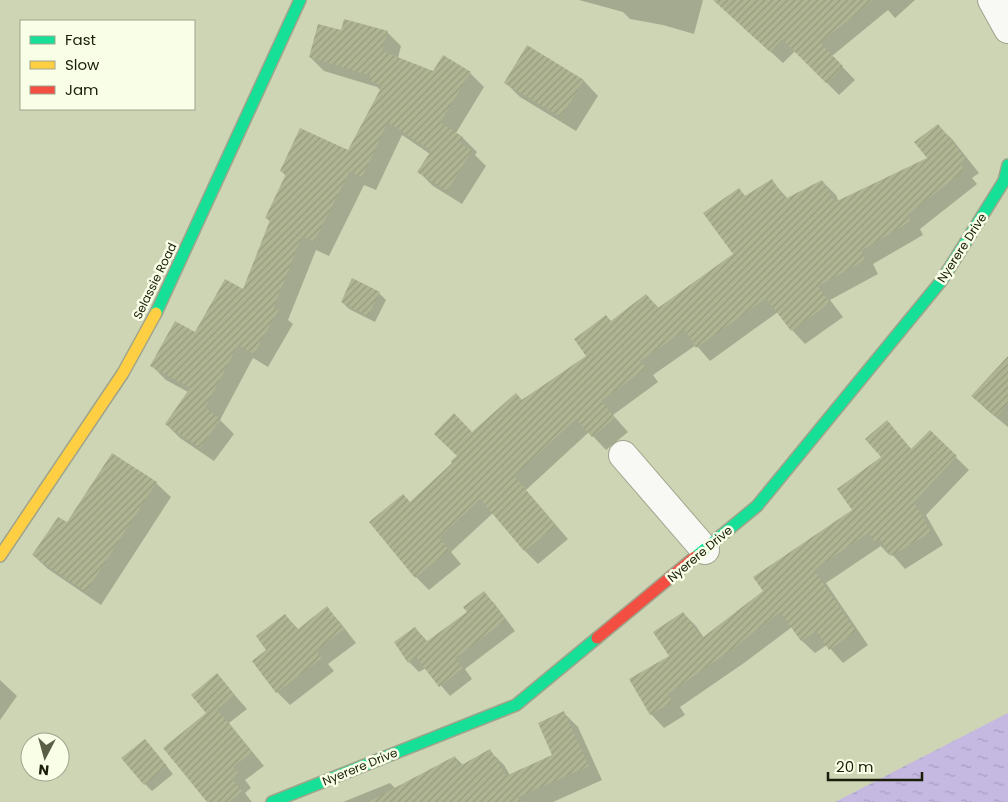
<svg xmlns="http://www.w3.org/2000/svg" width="1008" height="802" viewBox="0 0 1008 802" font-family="Poppins,sans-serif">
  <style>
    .water { fill: url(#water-ripples) }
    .shadow { fill: #0003 }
    .building { fill: url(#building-hatch) }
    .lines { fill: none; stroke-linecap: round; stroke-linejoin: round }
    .street-casing { stroke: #9fa48b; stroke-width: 30 }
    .fast-casing { stroke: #9fa48b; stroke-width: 14 }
    .slow-casing { stroke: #9fa48b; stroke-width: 14 }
    .jam-casing { stroke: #9fa48b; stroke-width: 14 }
    .street { stroke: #f8f9f4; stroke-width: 28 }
    .fast { stroke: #16e098; stroke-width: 11 }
    .slow { stroke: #ffcf43; stroke-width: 11 }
    .jam { stroke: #f24e42; stroke-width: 11 }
    .labels { text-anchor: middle; stroke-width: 5; stroke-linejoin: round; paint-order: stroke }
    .street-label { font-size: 12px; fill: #1a1e08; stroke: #f9fee7 }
  </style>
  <defs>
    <pattern id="water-ripples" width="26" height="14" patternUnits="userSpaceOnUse" patternTransform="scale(1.25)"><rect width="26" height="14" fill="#c5b8e1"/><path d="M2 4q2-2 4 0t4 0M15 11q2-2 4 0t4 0" fill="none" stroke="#a99ec0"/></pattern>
    <pattern id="building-hatch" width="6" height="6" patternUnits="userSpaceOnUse" patternTransform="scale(1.25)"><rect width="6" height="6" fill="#afb593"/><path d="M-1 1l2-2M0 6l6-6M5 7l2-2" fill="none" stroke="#969b7d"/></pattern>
  </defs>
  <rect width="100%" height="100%" fill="#ced5b5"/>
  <!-- water -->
  <path class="water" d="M1008,713V802H835Z"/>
  <!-- shadow -->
  <path class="shadow" d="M579,0H703L694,34L663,25L630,19L623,12Z
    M735,0H915L895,18L888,10L832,56L855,80L839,95L795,51L783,63L741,25Z
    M342,32H387L401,46L398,58L434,73H470L484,87L456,133L463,138L477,152L475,155L486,166L462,204L433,186L419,172L430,154L402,135L376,190L364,185L329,256L316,250L288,320L293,324L268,367L253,358L220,420L234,434L214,461L180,438L166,424L188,392L166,380L152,366L195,333L244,291L271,222L266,218L287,177L281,171L349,152L381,91L377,87L324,71L310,57Z
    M527,46L584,81L598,96L576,131L520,97L505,82Z
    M938,126L952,139L979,173L972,178L977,184L920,229L923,235L873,264L878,274L830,300L843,317L805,344L792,330L778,312L710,361L696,345L653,375L658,382L613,415L628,432L606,450L589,432L526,490L568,539L538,564L525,551L493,513L451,552L461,564L429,590L416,577L410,504L454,463L472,433L588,356L612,322L646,295L660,309L735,254L738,189L746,197L772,181L788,199L822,181L836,195L839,202L929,159Z
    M379,293L386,300L375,322L349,309L342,302Z
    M1008,358V427L987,410L972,396Z
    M887,422L912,450L930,432L969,470L926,515L943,545L905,569L891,553L889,555L881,546L826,583L868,645L843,663L827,645L815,653L801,640L792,627L744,663L680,707L685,715L664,728L651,714L631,680L671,656L683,613L696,626L704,638L765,591L853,510L883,457Z
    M156,483L171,497L101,605L48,569L33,555L67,524Z
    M484,593L494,603L515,631L465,669L472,679L450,696L426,668L419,672L409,662L415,628L428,642L469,613Z
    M326,608L339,621L356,643L328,664L334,671L290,705L277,692L268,650L285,615L299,630Z
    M217,675L247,709L229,723L264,766L245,780L251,788L245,793L252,802H209L208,713Z
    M0,680L17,696L0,720Z
    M563,712L578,727L602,780L553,802H343L390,783L396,789L455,757L463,765L490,751L504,765L510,775L554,756Z
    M152,748L173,774L152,791L145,784Z"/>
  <!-- building -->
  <path class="building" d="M713,0H873L820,43L843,66L826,83L782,39L770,52Z
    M344,19L388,31L382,51L433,71L443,55L471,72L440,122L463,137L460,143L472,151L447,191L417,172L431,151L388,122L362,177L350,171L314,242L302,236L274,307L279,309L254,354L238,345L205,408L221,419L200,448L165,424L190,388L150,366L175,321L195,332L225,279L243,289L270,220L265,218L286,174L280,171L300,128L348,150L382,86L369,80L371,76L309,57L318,24L341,30Z
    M527,45L584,80L561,117L504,83Z
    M938,124L966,159L960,164L965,170L907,215L911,221L861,251L866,260L818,286L830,303L791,331L766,298L696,348L685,330L640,361L646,368L601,401L615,418L592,437L576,419L514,476L556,526L524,551L480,499L439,538L449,550L415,578L369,522L403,494L410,502L452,463L451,461L457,456L434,434L454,413L472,432L516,393L522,400L586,356L574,339L606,315L611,321L646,294L658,308L733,254L703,213L739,188L745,196L772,179L785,199L822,180L835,202L927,158L914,142Z
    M352,278L380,292L368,316L341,302Z
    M1008,356V403L997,417L971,396Z
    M887,420L911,449L930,430L957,456L914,502L931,532L891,556L880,539L875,542L868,533L814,570L856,631L829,650L816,631L801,641L780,612L731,650L668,694L673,702L650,715L629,679L669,656L653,632L683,612L702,638L763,591L753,577L852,510L837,489L881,457L865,439Z
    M112,453L157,482L86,592L32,555L58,517L67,522Z
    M484,591L506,620L455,658L463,668L439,687L416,657L408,663L394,642L415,627L426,642L467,612L463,607Z
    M327,606L344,629L316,651L322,658L276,693L252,661L266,650L256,636L285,614L297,630Z
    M217,673L235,695L217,709L252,752L233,767L239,774L232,779L242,791L229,802H207L163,748L206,713L191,695Z
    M564,711L589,766L518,797L521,802H368L455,756L458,767L490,749L506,776L552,755L538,723Z
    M145,739L167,766L144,785L121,758Z"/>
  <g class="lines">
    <defs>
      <path id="street" d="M992,0L1008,29
        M623,455L705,550"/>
      <path id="fast" d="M156,313L300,0
        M695,557L757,506L942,280L1004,181L1008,165
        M272,802L516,705L597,638"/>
      <path id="slow" d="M0,556L123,373L156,313"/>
      <path id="jam" d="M597,638L695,557"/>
    </defs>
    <!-- street casing -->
    <use href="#street" class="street-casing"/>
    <!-- fast casing -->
    <use href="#fast" class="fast-casing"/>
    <!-- slow casing -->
    <use href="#slow" class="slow-casing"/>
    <!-- jam casing -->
    <use href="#jam" class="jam-casing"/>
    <!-- street -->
    <use href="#street" class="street"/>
    <!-- fast -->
    <use href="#fast" class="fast"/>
    <!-- slow -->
    <use href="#slow" class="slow"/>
    <!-- jam -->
    <use href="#jam" class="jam"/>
  </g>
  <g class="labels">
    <!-- street labels -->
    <g class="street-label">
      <text transform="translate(962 248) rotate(-57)" y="4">Nyerere Drive</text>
      <text transform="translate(155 281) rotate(-64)" y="4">Selassie Road</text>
      <text transform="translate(700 554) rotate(-40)" y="4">Nyerere Drive</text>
      <text transform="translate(360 767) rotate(-22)" y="4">Nyerere Drive</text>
    </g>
  </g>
  <!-- legend -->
  <rect x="20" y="20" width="175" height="90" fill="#f9fee7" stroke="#a0a48e"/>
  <rect x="30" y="36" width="25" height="8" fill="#16e098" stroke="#a0a48e"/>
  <text x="65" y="45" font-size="15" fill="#1a1e08">Fast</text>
  <rect x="30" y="61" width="25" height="8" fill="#ffcf43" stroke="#a0a48e"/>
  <text x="65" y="70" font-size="15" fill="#1a1e08">Slow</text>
  <rect x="30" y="86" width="25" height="8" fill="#f24e42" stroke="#a0a48e"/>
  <text x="65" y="95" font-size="15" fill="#1a1e08">Jam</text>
  <!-- north arrow -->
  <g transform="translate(45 757) rotate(186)"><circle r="24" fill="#f9fee7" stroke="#a0a48e"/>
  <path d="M0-4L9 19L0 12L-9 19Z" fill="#595e45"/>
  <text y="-8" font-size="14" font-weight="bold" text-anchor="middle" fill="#1a1e08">N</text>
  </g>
  <!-- scale -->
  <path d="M828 772v8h94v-8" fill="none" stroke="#1a1e08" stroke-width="2.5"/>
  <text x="836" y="772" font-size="15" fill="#1a1e08" stroke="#f9fee7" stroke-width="4" paint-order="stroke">20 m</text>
</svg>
